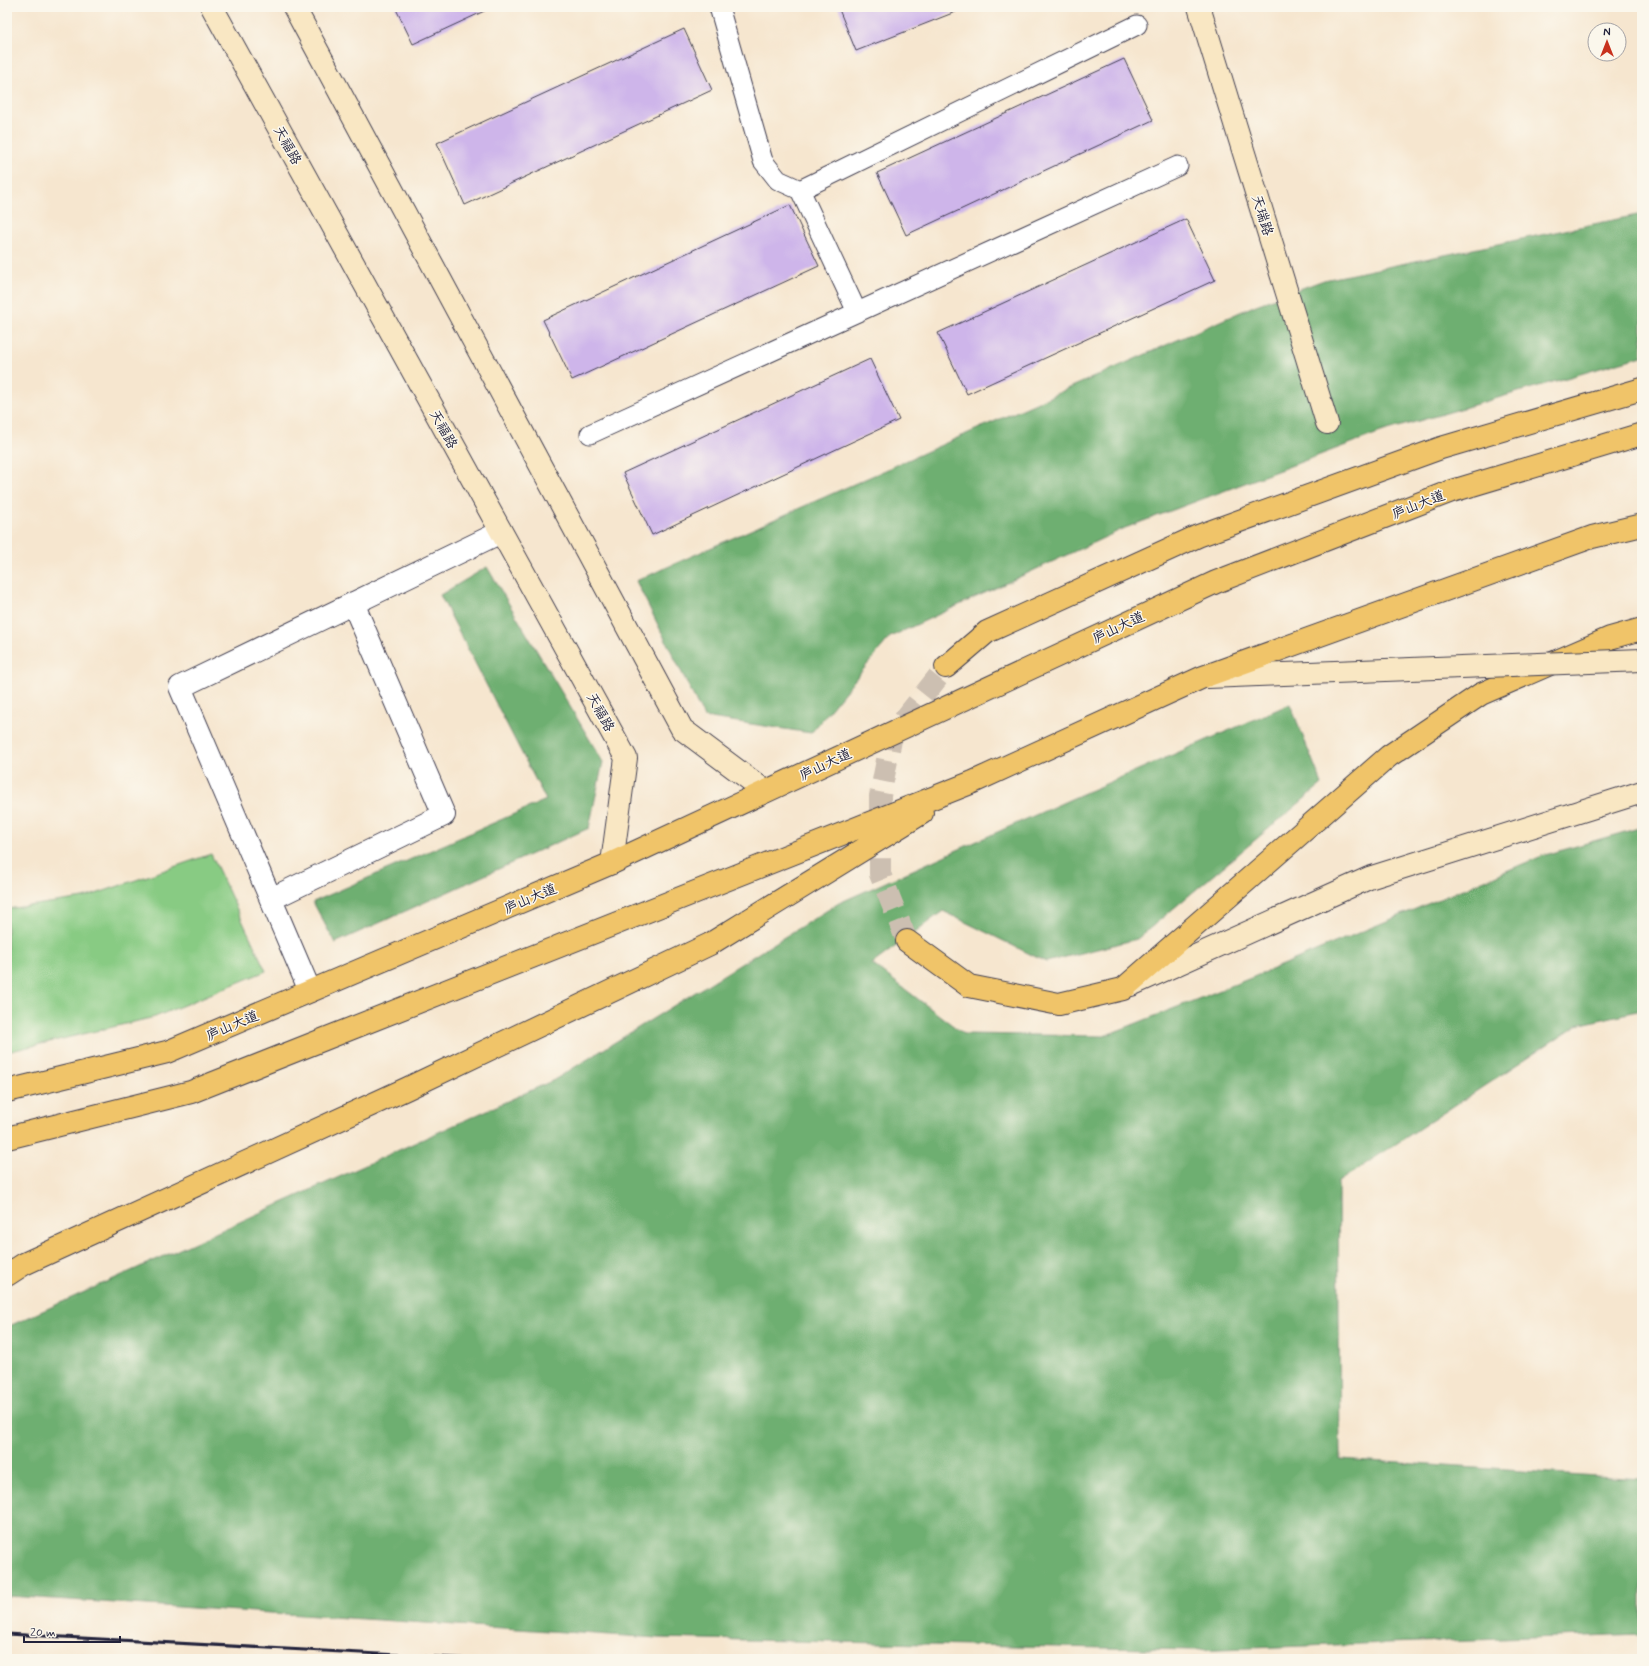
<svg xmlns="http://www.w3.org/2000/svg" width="1649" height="1666" viewBox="0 0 1649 1666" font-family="Mynerve,'LXGW WenKai TC',sans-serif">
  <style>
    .green { fill: #88cb83; stroke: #55765f }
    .forest { fill: #6eaf71; stroke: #486856 }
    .building { fill: #ceb5ea }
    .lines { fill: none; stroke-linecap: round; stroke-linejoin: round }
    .primary-tunnel { stroke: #ccbfb1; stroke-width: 22; stroke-dasharray: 22 11; stroke-linecap: butt }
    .lane-casing { stroke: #423f51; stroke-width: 21 }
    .street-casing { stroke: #423f51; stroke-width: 24 }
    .secondary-casing { stroke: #423f51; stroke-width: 24 }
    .primary-casing { stroke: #423f51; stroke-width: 24 }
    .lane { stroke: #fff; stroke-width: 19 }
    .street { stroke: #fff; stroke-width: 22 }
    .secondary { stroke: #f9e7c3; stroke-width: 22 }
    .primary { stroke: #f0c469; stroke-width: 22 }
    .rail { stroke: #22223b; stroke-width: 3 }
    .secondary-bridge-casing { stroke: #423f51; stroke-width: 24; stroke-linecap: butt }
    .secondary-bridge { stroke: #f9e7c3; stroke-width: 22 }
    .labels { text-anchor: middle; stroke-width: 3; stroke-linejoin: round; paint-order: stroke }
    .street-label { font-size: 14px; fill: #22223b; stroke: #fbf7ec }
  </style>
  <rect width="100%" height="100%" fill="#fbf7ec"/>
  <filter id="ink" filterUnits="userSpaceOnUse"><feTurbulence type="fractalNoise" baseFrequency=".025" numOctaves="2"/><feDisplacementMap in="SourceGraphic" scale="8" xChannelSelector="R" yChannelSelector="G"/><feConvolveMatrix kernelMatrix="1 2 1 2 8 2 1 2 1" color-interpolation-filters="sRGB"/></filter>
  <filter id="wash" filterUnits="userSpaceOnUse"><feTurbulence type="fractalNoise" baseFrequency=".012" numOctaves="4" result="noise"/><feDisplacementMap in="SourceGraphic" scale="16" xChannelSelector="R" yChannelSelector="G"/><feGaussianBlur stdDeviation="0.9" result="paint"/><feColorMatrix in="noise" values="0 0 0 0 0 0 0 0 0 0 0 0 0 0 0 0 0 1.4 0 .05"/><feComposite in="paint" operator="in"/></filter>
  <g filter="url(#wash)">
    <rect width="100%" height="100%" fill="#f6e6cf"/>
    <!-- green -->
    <path class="green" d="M211,854L266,971L155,1017L7,1052V909L84,898Z"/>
    <!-- forest -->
    <path class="forest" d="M1642,214V356L1381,432L1125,528L890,637L811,733L704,717L636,581L1256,305L1324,280Z
      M487,567L603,762L589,828L335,943L313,902L546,800L440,595Z
      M1290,704L1322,784L1137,939L1046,962L943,911L872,964L964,1034L1104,1036L1251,978L1542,856L1642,827V1010L1577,1025L1338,1182L1340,1459L1642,1479V1634L1193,1650L657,1638L7,1596V1327L554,1080L839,903L1080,795Z"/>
    <g id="blocks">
      <!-- building -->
      <path class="building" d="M395,7H493L413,44Z
        M838,7H968L856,51Z
        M684,29L712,90L465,205L437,143Z
        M1124,59L1153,120L906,235L877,173Z
        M790,205L819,266L572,380L543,320Z
        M1186,219L1215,280L967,394L938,333Z
        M870,359L899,420L652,535L623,473Z"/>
    </g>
  </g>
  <g filter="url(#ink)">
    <use href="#blocks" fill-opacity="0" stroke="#423f51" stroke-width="1"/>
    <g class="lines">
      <!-- primary-tunnel -->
      <path class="primary-tunnel" d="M907,941L880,874V796L892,735L946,667"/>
      <defs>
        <path id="lane" d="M719,7L763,161L778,180L800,190L857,312
          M800,190L1137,25
          M590,434L1178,166"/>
        <path id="street" d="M271,899L444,815L353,603
          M310,991L180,687L501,532"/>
        <path id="secondary" d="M212,7L626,758L612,863
          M294,7L682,729L765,791
          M1199,7L1327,423
          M1208,677L1436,668
          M1131,985L1369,878L1642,792"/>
        <path id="primary" d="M946,667L987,632L1198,536L1441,448L1642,389
          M907,941L969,986L1059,1004L1123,989L1389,756L1481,694L1610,638L1642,629
          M7,1091L167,1052L612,863L1216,582L1449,492L1642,434
          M7,1138L191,1092L973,782L1203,677L1592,537L1642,525
          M7,1275L24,1264L406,1089L710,944L922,813"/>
      </defs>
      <!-- lane casing -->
      <use href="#lane" class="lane-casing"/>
      <!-- street casing -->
      <use href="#street" class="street-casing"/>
      <!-- secondary casing -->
      <use href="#secondary" class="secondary-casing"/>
      <!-- primary casing -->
      <use href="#primary" class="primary-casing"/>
      <!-- lane -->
      <use href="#lane" class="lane"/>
      <!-- street -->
      <use href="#street" class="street"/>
      <!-- secondary -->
      <use href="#secondary" class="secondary"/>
      <!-- primary -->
      <use href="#primary" class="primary"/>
      <!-- rail -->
      <path class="rail" d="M7,1634L473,1659"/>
      <defs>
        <path id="secondary-bridge" d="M1436,668L1642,660"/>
      </defs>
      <!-- secondary-bridge casing -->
      <use href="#secondary-bridge" class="secondary-bridge-casing"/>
      <!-- secondary-bridge -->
      <use href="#secondary-bridge" class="secondary-bridge"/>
    </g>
  </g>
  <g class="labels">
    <!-- street labels -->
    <g class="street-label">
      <text transform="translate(288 145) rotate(61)" y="5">天福路</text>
      <text transform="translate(1263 215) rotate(73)" y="5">天瑞路</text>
      <text transform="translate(444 429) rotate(61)" y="5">天福路</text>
      <text transform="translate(1418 504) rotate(-21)" y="5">庐山大道</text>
      <text transform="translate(1118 627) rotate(-25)" y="5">庐山大道</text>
      <text transform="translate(601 712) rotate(61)" y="5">天福路</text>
      <text transform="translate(825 764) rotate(-25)" y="5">庐山大道</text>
      <text transform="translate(530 898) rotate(-23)" y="5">庐山大道</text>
      <text transform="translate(232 1025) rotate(-23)" y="5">庐山大道</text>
    </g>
  </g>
  <!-- margin -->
  <rect width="1649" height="1666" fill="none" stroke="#fbf7ec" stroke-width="24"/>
  <!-- north arrow -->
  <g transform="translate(1607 42)"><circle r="19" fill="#fbf7ec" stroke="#a4a2a5"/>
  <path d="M0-3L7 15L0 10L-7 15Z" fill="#c8321e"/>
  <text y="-6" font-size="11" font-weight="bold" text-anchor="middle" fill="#22223b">N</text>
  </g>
  <!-- scale -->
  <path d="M24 1636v6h96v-6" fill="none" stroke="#22223b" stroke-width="2"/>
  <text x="30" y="1636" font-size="12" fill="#22223b" stroke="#fbf7ec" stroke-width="3" paint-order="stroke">20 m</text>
</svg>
